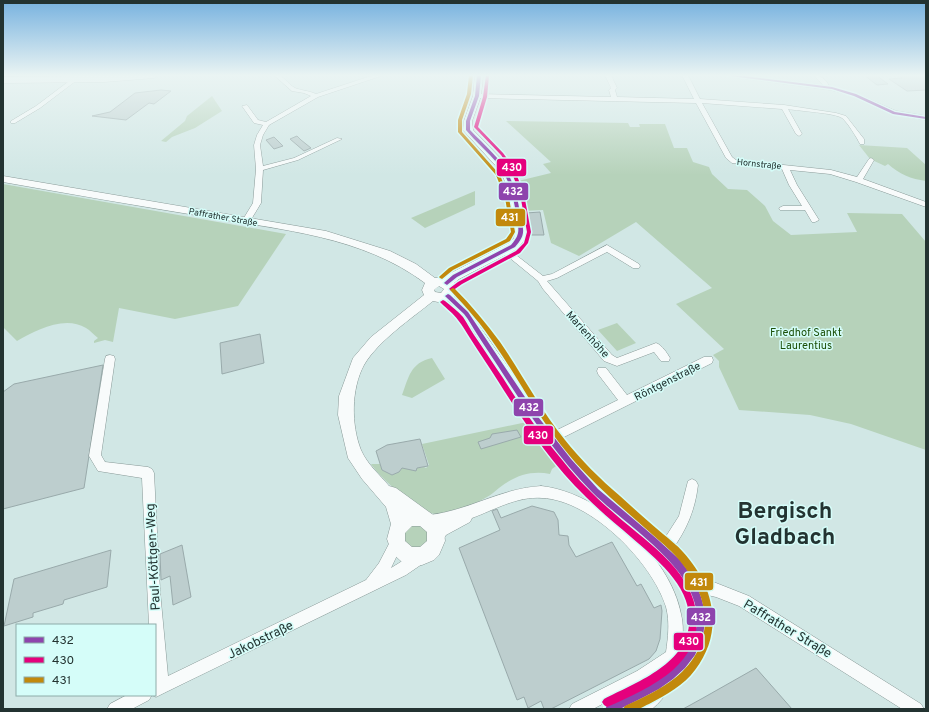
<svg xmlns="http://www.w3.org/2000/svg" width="929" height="712" viewBox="0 0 929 712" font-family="Overpass,sans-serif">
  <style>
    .green { fill: #b6d2ba }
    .building { fill: #bdcece; stroke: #99aaab }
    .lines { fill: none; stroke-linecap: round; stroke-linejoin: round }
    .street-casing { stroke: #889997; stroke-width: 1 }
    .secondary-casing { stroke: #889997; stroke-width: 1 }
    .primary-casing { stroke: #889997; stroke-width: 1 }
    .street { fill: #f8fbfb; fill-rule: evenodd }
    .secondary { fill: #f8fbfb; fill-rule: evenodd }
    .primary { fill: #f8fbfb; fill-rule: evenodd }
    .street-bridge-casing { stroke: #889997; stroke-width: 14; stroke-linecap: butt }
    .street-bridge { stroke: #f8fbfb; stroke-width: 14 }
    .bus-1-casing { stroke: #d5fdf9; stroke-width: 3 }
    .bus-2-casing { stroke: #d5fdf9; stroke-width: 3 }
    .bus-3-casing { stroke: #d5fdf9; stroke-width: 3 }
    .bus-1 { fill: #8e44ad; fill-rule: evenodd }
    .bus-2 { fill: #e5007d; fill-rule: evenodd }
    .bus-3 { fill: #c2890c; fill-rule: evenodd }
    .labels { text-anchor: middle; stroke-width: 3; stroke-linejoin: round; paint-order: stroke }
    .far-street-label { font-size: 9px; fill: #233331; stroke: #d5fdf9 }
    .park-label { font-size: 11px; fill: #1c4f08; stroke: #d5fdf9 }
    .street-label { font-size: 11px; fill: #233331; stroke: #d5fdf9 }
    .near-street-label { font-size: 13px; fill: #233331; stroke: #d5fdf9 }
    .near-town-label { font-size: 23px; font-weight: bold; fill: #233331; stroke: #d5fdf9 }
    .line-badge { stroke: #d5fdf9; stroke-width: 1.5 }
    .badge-label { font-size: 11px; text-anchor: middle; font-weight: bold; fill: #fff }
  </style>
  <rect width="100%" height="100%" fill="#d1e7e5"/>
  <!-- green -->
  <path class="green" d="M212,96L222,111L195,128L172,137L166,142L161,141L185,121L187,116Z
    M506,121L628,123L630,127H640L639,124H665L674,148H687L693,162L709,167L712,174L728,189L747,190L765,206L773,221L791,235L857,232L847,213L902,214L926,242V450L851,424L810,415L739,410L719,367V361L713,355L724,349L676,304L712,288L636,222L579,256L551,243L543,210L523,211L514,182L551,173L543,164L551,162Z
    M859,145L907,148L926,165V181C911,179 899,174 888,164L885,166L870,159Z
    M3,184L286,234L238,306L175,319L119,308L113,342L105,340L94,343V341L98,338C94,335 90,330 86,328C64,315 35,331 17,341L3,327Z
    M475,191V205L425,228L411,218Z
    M617,323L636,343L617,351L598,330Z
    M432,358L445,379L412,398L402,395C409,377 410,363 432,358Z
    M527,422L556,466L552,469L550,474C531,470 514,476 499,488C495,491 491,495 487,497C476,504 447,515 435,514C418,512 380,478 371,464H380L382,470L392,475L399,472L404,464L417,468L424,467L426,468L429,465L422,444Z
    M413,524L426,527L430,539L421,550L404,546L403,532Z"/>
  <!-- building -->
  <path class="building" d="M864,75H876L888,84L877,85Z
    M898,75H922L926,78V90L907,91L889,79L902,78Z
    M161,90L171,91L154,104L149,103L126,120L92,116L110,112L135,93Z
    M297,136L301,140L311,148L304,151L290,139Z
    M274,137L283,146L274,149L266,140Z
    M540,212L544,235H531L526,213Z
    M260,334L264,363L222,374L220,343Z
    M103,365L84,488L3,509V392L14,384Z
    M517,430L521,437L481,449L478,442L490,438L492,434Z
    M420,439L428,466L417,468L416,471L402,468L399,472L392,475L382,470L376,451L387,445Z
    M532,506L554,512L558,520L559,535L568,536L569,545L576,557L612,542L637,586L641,584L654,608L661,605L662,611L660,639L656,651L649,659L551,709H544L541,701L528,708L524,697L517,700L459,548L500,530L492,511L497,509L501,518Z
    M182,545L191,597L173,605L170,576L161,580L160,554Z
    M111,550L107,587L64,600L63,604L33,613V617L4,626L14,579Z
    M756,668L792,709H683L703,698Z"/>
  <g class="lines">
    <defs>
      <path id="street" d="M274,75C285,75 286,83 295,88C299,90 310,91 316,94L374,75H384L318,97L269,125L263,135L260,145L263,166L294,158L337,138L342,139L298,160L263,170L261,203L249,223H246L242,221L253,203L256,169L254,145L257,135L263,125L254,123L242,106L247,105L258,120L266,122L311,96L304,93L292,91Z
        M605,75H611L617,88L615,90L617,97L694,99L682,75H688L700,99L784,105L836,113L846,116L864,139V144H860C857,138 848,123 842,118C835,113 799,111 788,109L802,134L799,136L796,134L782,109L702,103L732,157L736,160L831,170L857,177L869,159L871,158L874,160L863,179L926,202V207L856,182L830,174L790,170L797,185L819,220L815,222H812L805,210H780L779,208L783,206H802L789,185L782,169L732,163L726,158L696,103L477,98L474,96L477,94L611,97L609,90L611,88Z
        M717,75H738L823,85L813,75C820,75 826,79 829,86L857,94L896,111L926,116V120L892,114L853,96L831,90Z
        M72,79L77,80L40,108L15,123H11V121L36,106Z
        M607,245L639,264L640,266L639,268H633L607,252L557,278L547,281L612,355L617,358L656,343C662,345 667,353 670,358L669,361H661L654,352L617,366L604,361L543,289L538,281L500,250L501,248H507L543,276L552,274Z
        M448,293L451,294L469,311L553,432L618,400L598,374L597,371L598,368H606L627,395L704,357H712L713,360L712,363L558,440L590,477L663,541L679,516L688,481L692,479L696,481L698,485C695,510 687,529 672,550L681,557L697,579L716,583L749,596L921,704L924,709H902L739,606L716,597L703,594L708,610L706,615L701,617L696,615L687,589L671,567L582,485L546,443L463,315L445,298L443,296L445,294Z
        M110,355L114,356L115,359L101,455L105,462L148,467L152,469L154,473L160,591L168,676L366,580L379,563L392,538L397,537L402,538L403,543L391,568L420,550L425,552L427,557L425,562L406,575L166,692L156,697L152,695H155V625H149L142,478L98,471L89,456L105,359L106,356Z
        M541,486C600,492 670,556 681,614C685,630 682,647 678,663C674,681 667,697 652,709H630C636,696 654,693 661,673L593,709H569L572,704L637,671L666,652C668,638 670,622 666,607C652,562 591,500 542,498C517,496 494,510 472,518L470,522L446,535L441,543L436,544L431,543L430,538L438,526L429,527L425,525L423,521L425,517L429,515C468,511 501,488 541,486Z
        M127,695H152L149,700L132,709H107L110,704Z"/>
      <path id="secondary" d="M475,75H483L481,96L472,121L473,130L500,158L510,171L520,196L527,232L525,239L517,249L459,279L454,283L457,287L454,297L443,303L433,301C412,318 378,341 364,365C351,389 351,425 361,450C367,464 380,475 389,486L396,488L436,517L444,531L445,541L439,555L434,560L422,565L412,566L402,562L392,553L387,539L391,524L386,507L362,479L348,458L338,415L339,396L353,358L371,337L424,295L422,290L425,283C362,236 282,230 207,217C139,206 71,194 3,182V176L326,231L390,251L416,264L435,278H444L451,273L509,243L514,238L515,232L509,196L504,179L496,166L463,130L464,121L473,96ZM439,286L444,289L441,293L435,292L434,290ZM412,526H420L427,532V541L420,547H412L405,541V533Z"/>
      <path id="primary" d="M158,75L154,78L104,82L3,83V77Z"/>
    </defs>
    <!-- street casing -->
    <use href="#street" class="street-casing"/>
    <!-- secondary casing -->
    <use href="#secondary" class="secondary-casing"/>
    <!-- primary casing -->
    <use href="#primary" class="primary-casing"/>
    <!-- street -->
    <use href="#street" class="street"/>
    <!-- secondary -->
    <use href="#secondary" class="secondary"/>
    <!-- primary -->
    <use href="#primary" class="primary"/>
    <defs>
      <path id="street-bridge" d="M610,709C646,692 691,675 701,632C702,625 701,617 701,610"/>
    </defs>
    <!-- street-bridge casing -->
    <use href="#street-bridge" class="street-bridge-casing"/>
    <!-- street-bridge -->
    <use href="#street-bridge" class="street-bridge"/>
    <defs>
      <path id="bus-1" d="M477,75H481L479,96L470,121V130C484,145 503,160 511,180C516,190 518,201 520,213C523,230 527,233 515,247L457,277L447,285L444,283L445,282L453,275L511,245C522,233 518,228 516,213C513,196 509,178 498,164C488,152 476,142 466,130V121L475,96Z
        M722,75H736L832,87L856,94L895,112L926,117V119L893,114L854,96L832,89Z
        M448,294L450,295L468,312L539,418L571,459L598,489L657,539L680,560L694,579L701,597L705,612V620L703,637L695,655L685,668L673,679L659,689L644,697L620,709H605L607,706C644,688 696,667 697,619C697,567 626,526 592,492C558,458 531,417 505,377C496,363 486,348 477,334C473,328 469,320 464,314C458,308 452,303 446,297L445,296Z"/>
      <path id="bus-2" d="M486,75L489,76L487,97L478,127L503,153L514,168L524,194L531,232L528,243L520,253L462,284L452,291L449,289L450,288L458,282L516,251L524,243L527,232L520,194L510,168L501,155L474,127L483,97Z
        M443,300L445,301C451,306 458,311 463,317C467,323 470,329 474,335C484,349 493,364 503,378C521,407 541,435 563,461C581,484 602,503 623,521C641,536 660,550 675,568C702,600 707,640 673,670C656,685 628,698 607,707L604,705L602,702L604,699C635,683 685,665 689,625C693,587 656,559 631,537C616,524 600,511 586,497C551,463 524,422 498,381C489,367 479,352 470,338C466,332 463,326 458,320C454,314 447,309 441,303L440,302Z"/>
      <path id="bus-3" d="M469,75H473L471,94L462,120V132L500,175L509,198L515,232L510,241L453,270L442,279L440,278L439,277L440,276L449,268L506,239L511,232L505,198L496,175L458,132V120L467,94Z
        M453,288L455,289C471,305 486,323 500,342C522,374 540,409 565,440C581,460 600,479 620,496C634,509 648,521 663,534C670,540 677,545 683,552C714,586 725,631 695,670C684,685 666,695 649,704C646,705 642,708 638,709C634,710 628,709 623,709L625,706C642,698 660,690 675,678C716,645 712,599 680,561C673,552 663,544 654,536C625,510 594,485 569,455C540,421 520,381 495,345C482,325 467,308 451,291L450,290L451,289Z"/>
    </defs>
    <!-- bus-1 casing -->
    <use href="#bus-1" class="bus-1-casing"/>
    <!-- bus-2 casing -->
    <use href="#bus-2" class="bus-2-casing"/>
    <!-- bus-3 casing -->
    <use href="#bus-3" class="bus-3-casing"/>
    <!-- bus-1 -->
    <use href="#bus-1" class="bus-1"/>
    <!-- bus-2 -->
    <use href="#bus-2" class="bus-2"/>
    <!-- bus-3 -->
    <use href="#bus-3" class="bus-3"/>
  </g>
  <!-- sky -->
  <linearGradient id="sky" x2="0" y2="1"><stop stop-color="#77b2df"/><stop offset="0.43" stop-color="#eaf4f3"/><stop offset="1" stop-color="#eaf4f3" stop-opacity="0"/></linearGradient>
  <rect width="929" height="175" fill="url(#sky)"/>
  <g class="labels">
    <!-- far-street labels -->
    <g class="far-street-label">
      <text transform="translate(759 164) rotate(6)" y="3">Hornstraße</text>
      <text transform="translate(223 217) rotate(10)" y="3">Paffrather Straße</text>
    </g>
    <!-- park labels -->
    <g class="park-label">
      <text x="806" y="336">Friedhof Sankt<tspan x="806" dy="13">Laurentius</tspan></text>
    </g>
    <!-- street labels -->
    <g class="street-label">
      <text transform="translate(588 334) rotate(48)" y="4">Marienhöhe</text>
      <text transform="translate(667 381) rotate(-27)" y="4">Röntgenstraße</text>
    </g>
    <!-- near-street labels -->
    <g class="near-street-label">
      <text transform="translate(152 557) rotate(-93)" y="5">Paul-Köttgen-Weg</text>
      <text transform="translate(788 628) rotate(31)" y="5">Paffrather Straße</text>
      <text transform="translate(260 639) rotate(-26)" y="5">Jakobstraße</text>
    </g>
    <!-- near-town labels -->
    <g class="near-town-label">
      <text x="785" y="518">Bergisch<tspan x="785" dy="26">Gladbach</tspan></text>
    </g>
  </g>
  <g class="line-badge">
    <rect x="496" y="158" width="31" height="19" rx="4" fill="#e5007d"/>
    <rect x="498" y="182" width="31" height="19" rx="4" fill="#8e44ad"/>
    <rect x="495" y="208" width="31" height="19" rx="4" fill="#c2890c"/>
    <rect x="513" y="398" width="31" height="19" rx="4" fill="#8e44ad"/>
    <rect x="523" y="425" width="31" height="20" rx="4" fill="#e5007d"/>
    <rect x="684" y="572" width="30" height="19" rx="4" fill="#c2890c"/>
    <rect x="686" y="607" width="30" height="19" rx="4" fill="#8e44ad"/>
    <rect x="673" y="632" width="31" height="19" rx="4" fill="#e5007d"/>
  </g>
  <g class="badge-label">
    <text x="512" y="171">430</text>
    <text x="513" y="195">432</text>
    <text x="510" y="221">431</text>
    <text x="529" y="411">432</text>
    <text x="538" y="439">430</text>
    <text x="699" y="586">431</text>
    <text x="701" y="621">432</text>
    <text x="689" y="645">430</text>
  </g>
  <!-- border -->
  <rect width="929" height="712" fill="none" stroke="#233331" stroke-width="8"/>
  <!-- legend -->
  <rect x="16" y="624" width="140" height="72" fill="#d5fdf9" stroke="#8eaca9"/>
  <rect x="24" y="637" width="20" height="6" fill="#8e44ad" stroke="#8eaca9"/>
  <text x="52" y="644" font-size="12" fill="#233331">432</text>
  <rect x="24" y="657" width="20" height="6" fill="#e5007d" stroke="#8eaca9"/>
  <text x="52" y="664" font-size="12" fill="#233331">430</text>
  <rect x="24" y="677" width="20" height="6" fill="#c2890c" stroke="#8eaca9"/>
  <text x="52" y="684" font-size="12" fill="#233331">431</text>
</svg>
